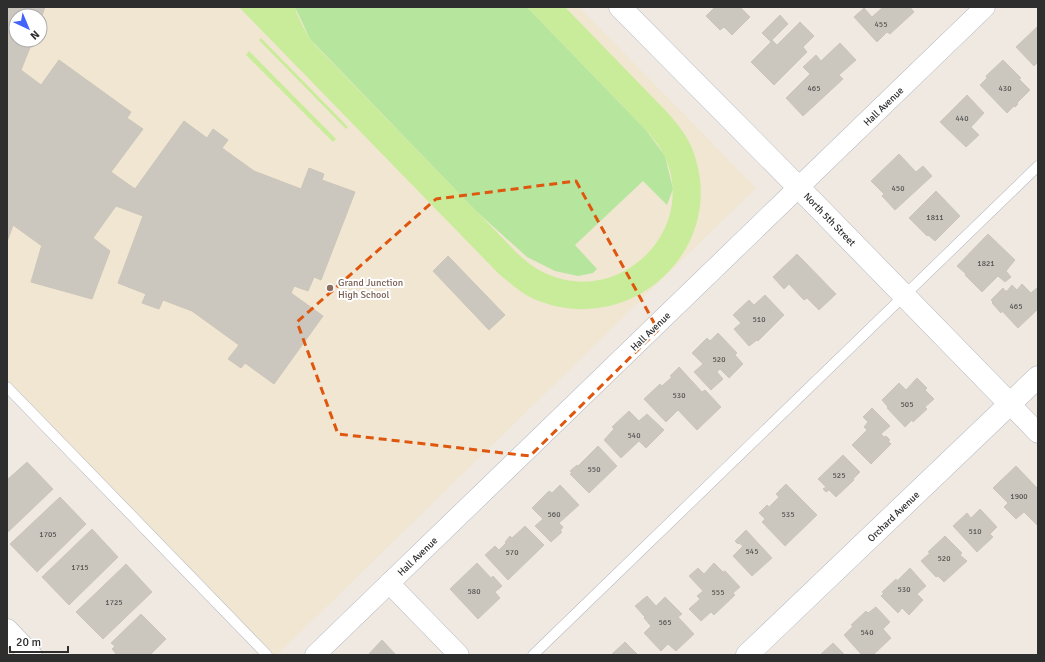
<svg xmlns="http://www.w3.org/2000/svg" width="1045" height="662" viewBox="0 0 1045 662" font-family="Signika,sans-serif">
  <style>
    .education { fill: #f0e6d1; fill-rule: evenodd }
    .green { fill: #b6e59e }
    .pitch { fill: #c9ec9a }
    .building { fill: #cbc7bf; stroke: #cbc5ba }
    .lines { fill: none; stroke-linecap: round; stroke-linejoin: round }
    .service-casing { stroke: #b4b7c1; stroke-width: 11 }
    .minor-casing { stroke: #b4b7c1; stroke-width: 21 }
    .tertiary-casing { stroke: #b4b7c1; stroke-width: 23 }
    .secondary-casing { stroke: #b4b7c1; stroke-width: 23 }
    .service { stroke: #fff; stroke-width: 10 }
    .minor { stroke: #fff; stroke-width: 20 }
    .tertiary { stroke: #fff; stroke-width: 22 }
    .secondary { stroke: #fff; stroke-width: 22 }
    .marked { fill: none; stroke: #df570e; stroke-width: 3; stroke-dasharray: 8 5; stroke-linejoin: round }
    .education-dot { fill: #8d6e63; stroke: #fff; stroke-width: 1.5 }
    .labels { text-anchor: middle; stroke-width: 4; stroke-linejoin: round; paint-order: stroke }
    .number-label { font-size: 8px; fill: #555452 }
    .street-label { font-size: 10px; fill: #2e2e2e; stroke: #fff }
    .education-label { font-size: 10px; fill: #785e54; stroke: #fff; text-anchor: start }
  </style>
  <rect width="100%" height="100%" fill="#efe9e1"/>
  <!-- education -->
  <path class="education" d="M7,7H579L756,188L277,655H267L7,387ZM16,16H40V40H16Z"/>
  <!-- green -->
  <path class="green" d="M295,7H527L646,130L665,156L673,189L667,205L643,181L575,245L597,269L593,273L578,276L555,271L527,257L476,211L310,39Z"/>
  <!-- pitch -->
  <path class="pitch" d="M239,7H295C299,21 306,33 315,45L518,254C526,261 535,269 545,273C612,305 688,243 670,171C666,155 657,142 646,130L527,7H565L666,111C676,122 685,133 691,146C733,245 632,341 534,299C521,293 510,283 499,274Z
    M261,38L348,127L346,129L259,40Z
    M249,51L336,139L333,142L246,55Z"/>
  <!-- building -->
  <path class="building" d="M7,7H45L40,21V16H16V40H33L21,70L41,85L59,60L131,112L127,118L143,129L111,172L135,189L184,121L207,138L213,129L228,140L222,148L254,171L301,189L309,168L324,174L322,180L355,192L321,280L314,277L308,291L294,286L291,293L323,316L274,384L245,363L241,368L228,359L239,345L192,311L163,300L159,309L142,303L146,294L118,283L143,216L116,206L93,238L110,251L92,299L31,282L41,248L42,246L13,225L7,242Z
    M715,7H740L750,17L732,35L724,27L720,30L706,16Z
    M883,7H910L914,12L890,34L887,32L877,42L854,17L864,8L872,17Z
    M780,15L788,24L772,40L777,45L800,22L814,36L803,47L807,52L774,85L751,62L771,42L762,33Z
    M1038,26V62L1034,66L1016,47Z
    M840,43L856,60L839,75L843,79L803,116L786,98L810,74L803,67L816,55L821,61Z
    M1003,60L1021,78L1019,79L1030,90L1017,103L1018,104L1015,107L1014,106L1007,113L980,85L987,78L986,76Z
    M967,95L984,113L971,127L979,135L966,147L940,122Z
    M899,154L916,172L923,166L932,176L895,210L882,196L884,194L871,181Z
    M936,191L960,216L935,241L928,235L927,236L909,218Z
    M988,234L1015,260L1006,271L1011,277L1005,282L998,276L982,292L965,275L966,274L957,266Z
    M797,254L836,294L819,310L807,298L804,300L789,284L784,289L773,277Z
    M448,256L505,315L489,330L433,271Z
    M1022,284L1031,293L1038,287V309L1018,328L1002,311L1001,313L992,303L993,302L991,300L1003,288L1005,291H1007L1012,285L1017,290Z
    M765,295L784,315L758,341L757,340L749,346L734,329L741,323L733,315L749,300L754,305Z
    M718,333L737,353L735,355L743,364L729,378L720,369L717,372L723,379L711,390L694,372L703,364L692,353L707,338L710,341Z
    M679,367L702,392L705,390L721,407L697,430L678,410L666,422L644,399L660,384L662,386L672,377L670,376Z
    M917,378L927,388L925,390L934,399L925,407L927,409L913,422L912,420L905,427L887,408L888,407L882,400L899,383L906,390Z
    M872,408L890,426L881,434L884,437L886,436L890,440L888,441L891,444L871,464L852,445L867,430L864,427L868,422L863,417Z
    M629,411L639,421L647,414L664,430L646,448L639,441L621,458L604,440L614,429L612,427Z
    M598,446L617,466L589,493L570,474L572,473L570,471L577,465L578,466Z
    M843,455L860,472L853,479L854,480L836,497L829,490L826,492L823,489L826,487L818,479Z
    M27,462L53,489L7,533V480Z
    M1016,466L1038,489V526L1024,512L1016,519L1004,507L1008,503L993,488Z
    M786,484L817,515L785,546L762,522L765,519L759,513L767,505L769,507L779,497L776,494Z
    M560,485L579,505L559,523L563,527L560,531L562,532L551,542L535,526L543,519L532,508L549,491L552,493Z
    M60,497L86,524L37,572L10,544Z
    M980,509L997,527L990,534L993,537L977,552L953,526L967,513L971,518Z
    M525,526L544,545L508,580L485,555L495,546L499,550L506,543L505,542L510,536L512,538Z
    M92,529L118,557L69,605L42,577Z
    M746,530L772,558L752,576L733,556L743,546L739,543L738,544L735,541Z
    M945,536L962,553L960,555L967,561L944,582L938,576L936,577L921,561L930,553L928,552Z
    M477,563L491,578L493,576L502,586L495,592L500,598L478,619L450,589Z
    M714,563L723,572L725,571L740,587L733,593L735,595L714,615L711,612L701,621L689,609L700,599L697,596L703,591L689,576L698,568L704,574Z
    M126,564L152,592L103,639L76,612Z
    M910,568L926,586L917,594L923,600L909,615L902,608L898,613L881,596L884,593L882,592L896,579L897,581Z
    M647,596L656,606L665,597L682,614L678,617L694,634L676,651L668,644L661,651L644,633L651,626L644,618L645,617L635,606Z
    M876,607L890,622L883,629L891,638L873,655H862L844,635L853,626L851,625L866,611L868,613Z
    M141,614L166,639L150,655H117L112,649L115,646L111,643Z
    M382,640L396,655H368Z
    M625,642L638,655H611Z
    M833,643L845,655H820Z"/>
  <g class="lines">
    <defs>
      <path id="service" d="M7,387L267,655
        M533,655L1038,166"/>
      <path id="minor" d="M1010,404L1038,433
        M389,583L459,655
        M315,655L985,7"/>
      <path id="tertiary" d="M620,7L811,200L1010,404
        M747,655L1038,377"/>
      <path id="secondary" d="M7,630L31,655"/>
    </defs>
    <!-- service casing -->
    <use href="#service" class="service-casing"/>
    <!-- minor casing -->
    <use href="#minor" class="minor-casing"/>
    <!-- tertiary casing -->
    <use href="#tertiary" class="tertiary-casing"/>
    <!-- secondary casing -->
    <use href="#secondary" class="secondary-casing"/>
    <!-- service -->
    <use href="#service" class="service"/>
    <!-- minor -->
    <use href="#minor" class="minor"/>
    <!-- tertiary -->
    <use href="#tertiary" class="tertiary"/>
    <!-- secondary -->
    <use href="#secondary" class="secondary"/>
  </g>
  <!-- marked area -->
  <path class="marked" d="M576,181L658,330L530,456L338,434L297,322L436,199Z"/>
  <!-- markers -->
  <circle class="education-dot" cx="330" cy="288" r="4"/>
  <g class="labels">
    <!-- number labels -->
    <g class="number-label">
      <text x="881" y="27">455</text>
      <text x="814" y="91">465</text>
      <text x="1005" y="91">430</text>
      <text x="962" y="121">440</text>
      <text x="898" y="191">450</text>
      <text x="935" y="220">1811</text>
      <text x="986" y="266">1821</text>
      <text x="1016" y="309">465</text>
      <text x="759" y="322">510</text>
      <text x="719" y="362">520</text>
      <text x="679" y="398">530</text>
      <text x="907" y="407">505</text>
      <text x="634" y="438">540</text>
      <text x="594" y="472">550</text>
      <text x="839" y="478">525</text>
      <text x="1019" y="499">1900</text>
      <text x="554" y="517">560</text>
      <text x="788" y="517">535</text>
      <text x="975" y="534">510</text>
      <text x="48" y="537">1705</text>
      <text x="752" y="554">545</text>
      <text x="512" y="555">570</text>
      <text x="944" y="561">520</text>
      <text x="80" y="570">1715</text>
      <text x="904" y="592">530</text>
      <text x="474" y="594">580</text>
      <text x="718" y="595">555</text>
      <text x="114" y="605">1725</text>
      <text x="665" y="625">565</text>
      <text x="867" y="635">540</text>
    </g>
    <!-- street labels -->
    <g class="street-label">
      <text transform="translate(883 106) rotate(-44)" y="4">Hall Avenue</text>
      <text transform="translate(830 219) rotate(46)" y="4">North 5th Street</text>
      <text transform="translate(650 331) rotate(-44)" y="4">Hall Avenue</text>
      <text transform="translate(893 516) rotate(-44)" y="4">Orchard Avenue</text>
      <text transform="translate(417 556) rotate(-44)" y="4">Hall Avenue</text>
    </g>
    <!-- education labels -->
    <g class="education-label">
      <text x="338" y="286">Grand Junction<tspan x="338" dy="12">High School</tspan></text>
    </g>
  </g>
  <!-- border -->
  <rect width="1045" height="662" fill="none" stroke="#2e2e2e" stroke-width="16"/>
  <!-- north arrow -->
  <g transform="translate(28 28) rotate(136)"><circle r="19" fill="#ffffff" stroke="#ababab"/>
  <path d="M0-3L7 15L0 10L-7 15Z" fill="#4264fb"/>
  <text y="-6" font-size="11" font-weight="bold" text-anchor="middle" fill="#2e2e2e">N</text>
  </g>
  <!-- scale -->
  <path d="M10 646v6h58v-6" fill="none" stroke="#2e2e2e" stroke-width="2"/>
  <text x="16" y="646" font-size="12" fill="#2e2e2e" stroke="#ffffff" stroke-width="3" paint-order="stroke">20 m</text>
</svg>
